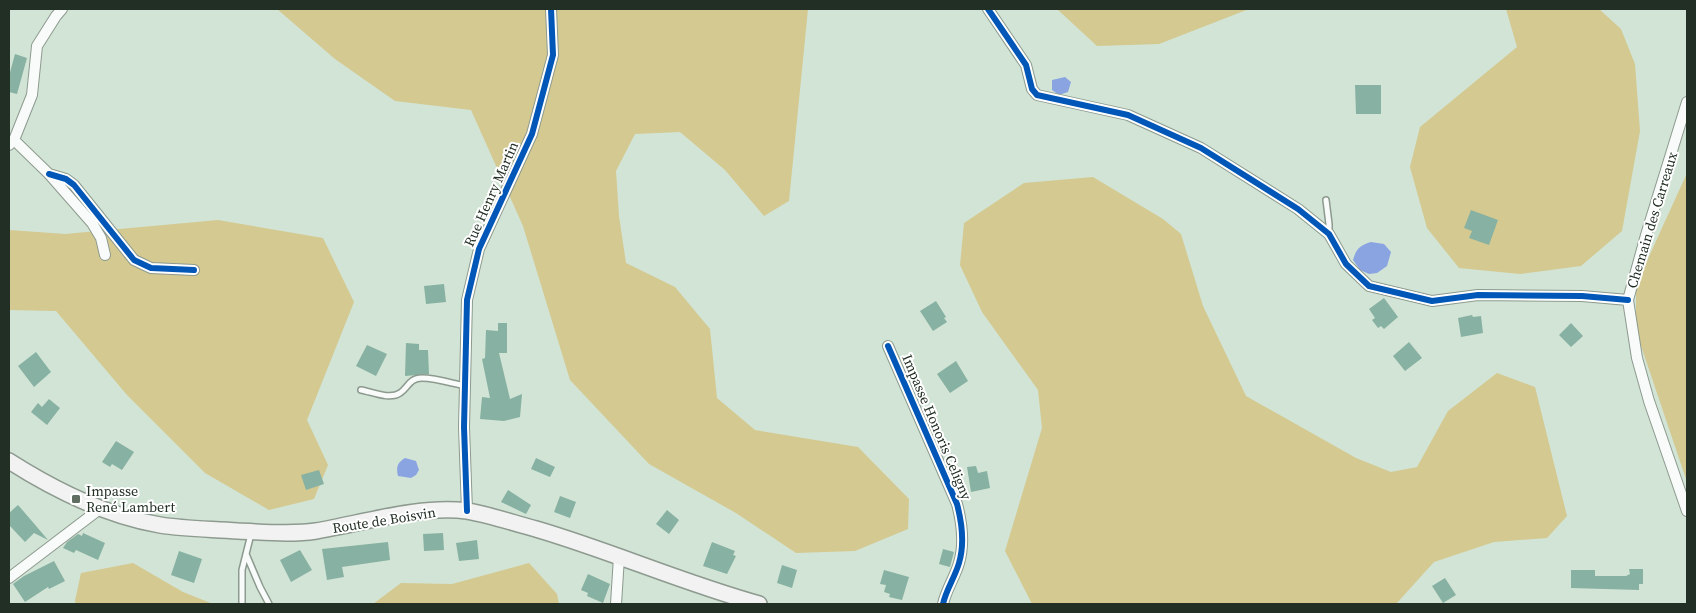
<svg xmlns="http://www.w3.org/2000/svg" width="1696" height="613" viewBox="0 0 1696 613" font-family="'Source Serif 4',serif">
  <style>
    .green { fill: #d4c990 }
    .water { fill: #8aa4e2 }
    .building { fill: #87b1a2 }
    .lines { fill: none; stroke-linecap: round; stroke-linejoin: round }
    .service-casing { stroke: #8d9a8f; stroke-width: 8 }
    .minor-casing { stroke: #8d9a8f; stroke-width: 12 }
    .secondary-casing { stroke: #8d9a8f; stroke-width: 18 }
    .service { stroke: #f8fbf9; stroke-width: 5 }
    .minor { stroke: #f8fbf9; stroke-width: 10 }
    .secondary { stroke: #f3f2f3; stroke-width: 15 }
    .cycleway-casing { stroke: #fff; stroke-width: 9 }
    .cycleway { stroke: #0057b8; stroke-width: 6 }
    .poi-dot { fill: #606e62; stroke: #fff; stroke-width: 2 }
    .labels { text-anchor: middle; stroke-width: 4; stroke-linejoin: round; paint-order: stroke }
    .street-label { font-size: 14px; fill: #222f24; stroke: #fff }
    .poi-label { font-size: 14px; fill: #222f24; stroke: #fff; text-anchor: start }
  </style>
  <rect width="100%" height="100%" fill="#d2e4d5"/>
  <!-- green -->
  <path class="green" d="M277,9H808L789,201L764,216L725,170L680,132L635,134L616,171L619,216L626,263L675,287L710,329L717,398L755,430L858,447L909,499L908,529L855,551L796,553L736,513L649,464L570,380L523,226L471,110L395,101L335,59Z
    M1057,9H1249L1159,44L1097,46Z
    M1506,9H1599L1621,29L1635,64L1640,131L1622,231L1581,266L1520,274L1459,268L1427,228L1410,167L1420,127L1517,47Z
    M1687,173V482L1636,331V285Z
    M1093,177L1163,219L1181,234L1203,306L1246,396L1356,458L1391,472L1417,467L1448,411L1497,373L1535,387L1567,516L1547,538L1494,542L1434,562L1396,604H1032L1005,551L1042,428L1038,390L982,312L960,265L964,223L1024,183Z
    M218,220L323,238L354,302L307,420L328,465L314,499L269,510L205,473L127,395L56,311L9,310V230L65,234Z
    M133,563L183,592L213,604H76L75,601L81,573Z
    M529,563L557,594L559,604H373L401,583L452,584Z"/>
  <!-- water -->
  <path class="water" d="M1065,77L1071,82L1068,92L1059,95L1052,90V80Z
    M1371,242L1384,244L1391,252L1387,266L1377,273L1369,274L1360,270L1353,260C1356,249 1360,245 1371,242Z
    M405,458L416,461L419,470L416,475L411,478L398,476C396,467 397,463 405,458Z"/>
  <!-- building -->
  <path class="building" d="M15,54L27,58L17,94L9,92V76Z
    M1355,85H1381V114H1356Z
    M1471,210L1498,220L1489,245L1469,238L1472,231L1464,228Z
    M444,284L446,302L426,304L424,286Z
    M1384,298L1398,317L1384,329L1381,326L1378,328L1372,320L1375,318L1369,309Z
    M936,301L946,317L944,318L947,322L933,331L920,311Z
    M1472,315L1473,317L1481,316L1483,333L1461,337L1458,318Z
    M498,323H507V353H499L510,399L522,394L520,417L504,421L480,419L482,397L490,398L482,359L485,358L486,330L498,331Z
    M1571,323L1583,336L1571,347L1559,335Z
    M1409,342L1422,358L1405,371L1393,356Z
    M406,343L419,344V350H428L429,374L405,376Z
    M367,345L387,354L376,376L356,366Z
    M36,352L51,372L34,387L18,366Z
    M956,361L968,381L950,393L937,374Z
    M49,399L60,408L47,425L31,412L38,403L42,407Z
    M116,441L134,452L122,470L112,464L110,467L102,462Z
    M536,458L555,467L550,477L531,469Z
    M976,466L978,473L987,471L990,488L971,492L967,467Z
    M319,470L324,484L306,490L301,475Z
    M508,490L531,505L526,514L501,502Z
    M560,496L576,502L570,518L554,512Z
    M18,505L31,520L48,540L34,533L25,542L9,525V513Z
    M667,510L679,520L669,534L656,524Z
    M83,533L105,543L98,560L76,550L74,553L63,548L67,542L78,534L82,536Z
    M443,533L444,550L424,551L423,534Z
    M477,540L479,559L459,561L456,543Z
    M388,542L390,560L342,567L344,577L327,580L322,549Z
    M712,542L735,551L733,555L736,556L727,574L703,566Z
    M943,549L954,552L950,567L939,564Z
    M300,550L312,570L291,582L280,560Z
    M179,551L202,559L194,583L171,575Z
    M54,561L65,581L49,589L48,587L25,602L13,584L24,576Z
    M782,565L797,570L792,588L777,583Z
    M1629,569H1643V584H1639V590L1571,588V570H1595V576H1626L1630,574Z
    M884,570L909,577L902,600L889,597L890,594L884,592L886,585L880,584Z
    M588,574L610,584L603,603L587,596L588,593L581,590Z
    M1445,578L1456,595L1443,603L1432,586Z"/>
  <g class="lines">
    <defs>
      <path id="service" d="M1326,200L1329,224V233
        M361,390C372,392 390,400 400,393C408,388 409,378 422,378C435,378 451,383 465,386
        M246,554L260,587L269,604
        M242,604V570L251,534"/>
      <path id="minor" d="M988,9L1026,65L1032,89L1037,95L1128,115L1201,148L1298,209L1329,234L1346,264L1369,286L1432,301L1478,295L1582,296L1628,300
        M1687,102L1646,235L1628,300L1637,358L1649,401L1687,511
        M14,140L49,174L92,223L101,238L105,255
        M9,145L14,140L32,95L37,46L56,16L62,9
        M49,174L66,179L74,185L134,260L151,268L194,270
        M888,346L957,504C962,523 965,543 959,563C955,577 946,590 943,604
        M467,511L464,427L467,300L479,249L532,134L553,55L551,9
        M9,578L101,508
        M616,604L619,557"/>
      <path id="secondary" d="M9,461C53,489 107,516 160,525C185,529 212,529 238,531C264,532 290,535 316,531C363,523 420,505 467,511C491,515 513,523 536,529C611,551 683,583 759,604"/>
    </defs>
    <!-- service casing -->
    <use href="#service" class="service-casing"/>
    <!-- minor casing -->
    <use href="#minor" class="minor-casing"/>
    <!-- secondary casing -->
    <use href="#secondary" class="secondary-casing"/>
    <!-- service -->
    <use href="#service" class="service"/>
    <!-- minor -->
    <use href="#minor" class="minor"/>
    <!-- secondary -->
    <use href="#secondary" class="secondary"/>
    <defs>
      <path id="cycleway" d="M988,9L1026,65L1032,89L1037,95L1128,115L1201,148L1298,209L1329,234L1346,264L1369,286L1432,301L1478,295L1582,296L1628,300
        M49,174L66,179L74,185L134,260L151,268L194,270
        M888,346L957,504C962,523 965,543 959,563C955,577 946,590 943,604
        M467,511L464,427L467,300L479,249L532,134L553,55L551,9"/>
    </defs>
    <!-- cycleway casing -->
    <use href="#cycleway" class="cycleway-casing"/>
    <!-- cycleway -->
    <use href="#cycleway" class="cycleway"/>
  </g>
  <!-- markers -->
  <rect class="poi-dot" x="71" y="494" width="10" height="10" rx="2.5"/>
  <g class="labels">
    <!-- street labels -->
    <g class="street-label">
      <text transform="translate(491 194) rotate(-66)" y="5">Rue Henry Martin</text>
      <text transform="translate(1652 220) rotate(-73)" y="5">Chemain des Carreaux</text>
      <text transform="translate(937 427) rotate(67)" y="5">Impasse Honoris Celigny</text>
      <text transform="translate(384 520) rotate(-9)" y="5">Route de Boisvin</text>
    </g>
    <!-- poi labels -->
    <g class="poi-label">
      <text x="86" y="496">Impasse<tspan x="86" dy="16">René Lambert</tspan></text>
    </g>
  </g>
  <!-- border -->
  <rect width="1696" height="613" fill="none" stroke="#222f24" stroke-width="20"/>
</svg>
